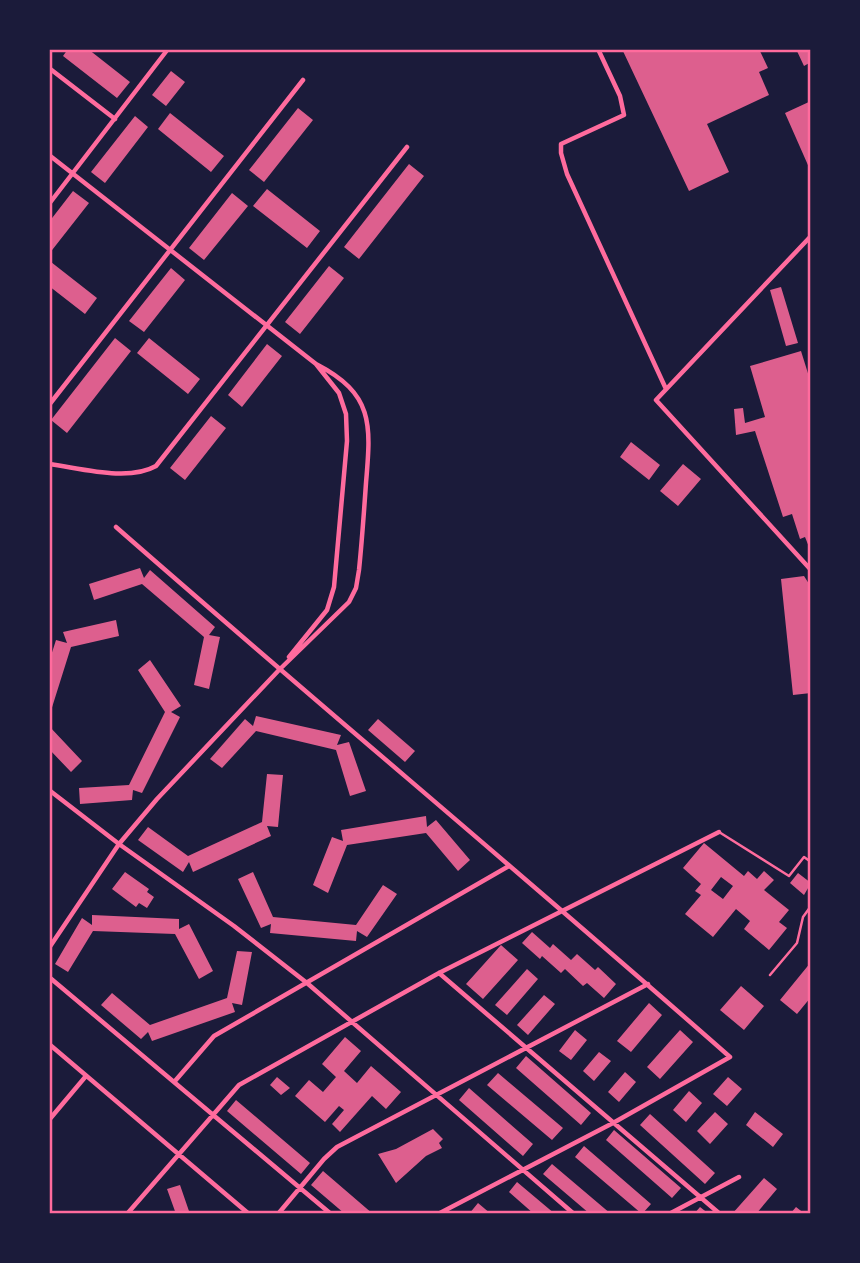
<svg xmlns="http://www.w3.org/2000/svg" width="860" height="1263" viewBox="0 0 860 1263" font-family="Raleway,sans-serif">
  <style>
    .building { fill: #dd5f8e; fill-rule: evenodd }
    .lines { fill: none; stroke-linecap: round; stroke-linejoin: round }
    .service { stroke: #ff6b9d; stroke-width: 2.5 }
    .minor { stroke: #ff6b9d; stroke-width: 4.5 }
    .neatline { fill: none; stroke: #ff6b9d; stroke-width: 2.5 }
  </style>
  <rect width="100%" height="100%" fill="#1b1b3a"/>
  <!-- building -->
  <path class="building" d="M68,49H88L130,82L117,98L63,56Z
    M622,49H759L768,68L759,72L769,95L707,124L729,172L689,191Z
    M796,49H811V62L804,66Z
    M171,71L185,82L166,106L152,95Z
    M811,101V172L785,113Z
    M298,108L313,120L264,182L249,170Z
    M170,113L224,156L211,172L158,129Z
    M135,116L148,127L105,183L91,172Z
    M409,164L424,176L359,259L344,247Z
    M267,189L320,231L307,248L253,206Z
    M73,191L89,203L49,254V222Z
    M232,193L248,206L204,260L189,248Z
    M51,262L97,298L85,314L49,286V265Z
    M329,266L344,278L300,334L285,322Z
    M171,268L185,280L144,332L129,321Z
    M781,287L798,343L786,346L770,290Z
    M115,338L131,351L67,433L51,420Z
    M149,338L200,379L188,394L137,353Z
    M267,344L282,356L242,407L228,395Z
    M801,351L811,383V546L809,547L805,537L800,539L792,514L783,517L755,431L736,435L734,409L743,408L745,423L765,417L750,366Z
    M211,416L226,428L185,480L170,468Z
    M631,442L660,465L649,480L620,457Z
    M683,464L701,479L678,506L660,491Z
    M140,568L144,578L150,570L215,627L209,635L220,637L209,689L194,685L204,637L142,584L94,600L89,584Z
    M804,576L811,587V693L793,695L781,579Z
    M116,620L119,636L71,647L49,717V662L56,640L67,643L63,632Z
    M150,660L181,706L171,712L180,717L142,793L133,790L132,800L80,804L79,788L129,785L165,712L138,670Z
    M256,716L341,735L337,745L349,742L366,791L350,796L336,750L256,731L222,768L210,759L245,719L253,726Z
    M378,719L415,751L405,762L368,730Z
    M49,726L82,761L71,772L49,749Z
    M267,774L283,775L278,827L267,826L271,836L193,872L189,862L183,872L138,840L148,827L188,856L262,822Z
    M426,816L427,827L436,820L470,860L458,871L426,833L347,845L328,893L313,885L332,837L343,841L341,830Z
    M704,843L744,876L748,871L757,879L764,871L774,880L764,890L789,910L779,922L787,928L769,950L744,929L750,921L736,909L713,937L685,914L701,895L695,891L701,884L683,868ZM721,877L733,886L723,899L711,890Z
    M125,872L149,889L147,892L154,897L147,908L139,903L136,907L112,889Z
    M253,872L273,917L356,925L383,885L397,894L367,937L357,931L356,941L270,933L271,924L261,928L238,879Z
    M798,873L811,883L804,895L790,883Z
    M92,915L179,919V929L189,924L213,971L199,979L175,934L93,931L68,972L55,964L82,918L92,925Z
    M532,932L550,948L553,944L571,960L577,954L595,970L598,967L616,984L604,998L587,983L583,986L565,969L561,973L542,956L540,959L522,943Z
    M501,945L518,960L483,999L466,984Z
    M237,951L252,952L242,1005L232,1003L235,1012L152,1041L148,1032L141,1039L101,1005L112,993L150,1025L227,998Z
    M811,962V997L797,1014L780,1000Z
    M527,969L538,979L507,1015L495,1005Z
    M741,986L764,1006L744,1030L720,1010Z
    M544,995L555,1004L528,1035L517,1025Z
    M649,1003L662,1015L631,1052L617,1041Z
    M575,1030L587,1040L571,1060L559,1051Z
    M680,1030L693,1042L660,1079L647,1067Z
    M345,1037L361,1051L344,1071L357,1083L371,1066L401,1092L386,1109L372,1096L340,1132L332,1124L344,1110L339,1106L325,1122L295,1096L309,1080L323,1092L336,1077L322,1064Z
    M599,1052L611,1061L594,1081L583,1071Z
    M526,1056L591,1113L581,1125L516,1068Z
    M625,1072L636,1082L619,1102L608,1092Z
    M498,1073L563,1128L552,1140L487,1085Z
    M277,1077L290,1088L281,1095L270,1085Z
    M728,1077L742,1089L727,1106L713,1094Z
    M469,1088L533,1144L523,1156L459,1100Z
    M689,1091L702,1103L686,1122L673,1110Z
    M236,1100L310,1163L301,1174L227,1111Z
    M715,1112L728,1124L710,1144L697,1131Z
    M755,1112L783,1134L773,1147L746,1125Z
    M650,1114L715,1173L705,1184L640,1125Z
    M433,1129L443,1139L439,1143L442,1148L426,1156L396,1183L378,1154L396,1149Z
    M614,1130L681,1188L672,1198L606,1140Z
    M584,1146L651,1204L642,1214L575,1157Z
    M552,1164L611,1214H590L543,1174Z
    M323,1171L373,1214H345L311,1185Z
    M764,1178L777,1189L756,1214H732Z
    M517,1182L555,1214H534L509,1192Z
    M180,1185L190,1214H176L167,1189Z
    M478,1203L491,1214H469Z
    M700,1207L709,1214H694Z
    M796,1207L805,1214H790Z"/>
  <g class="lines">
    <!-- service -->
    <path class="service" d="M719,832L789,876L804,857L811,862
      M770,975L797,943L803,917L811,906"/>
    <!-- minor -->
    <path class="minor" d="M598,49L620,96L624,115L561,144V153L567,174L666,389
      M49,68L115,119
      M49,155L316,364C374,394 371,424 366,483C364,512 362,541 359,570L356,588L349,602L279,670L157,799L119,844L49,948
      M49,204L168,49
      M811,236L656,400L811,570
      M49,405L303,80
      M49,464C80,468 128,482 156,466L407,147
      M116,527C319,705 527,878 730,1057L613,1123L438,1214
      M289,657L327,610L334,587L347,441L346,414L339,393L316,364
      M49,790L119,844L234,926L307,983L574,1214
      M439,973L720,1214
      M49,977L331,1214
      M49,1044L249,1214
      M175,1081L214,1036L509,866
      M49,1120L86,1076
      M127,1214L239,1085L439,973L719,832
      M278,1214L324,1159L337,1147L648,984
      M669,1214L739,1177"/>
  </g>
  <!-- border -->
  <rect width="860" height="1263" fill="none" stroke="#1b1b3a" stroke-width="102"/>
  <rect x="51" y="51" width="758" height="1161" class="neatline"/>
</svg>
